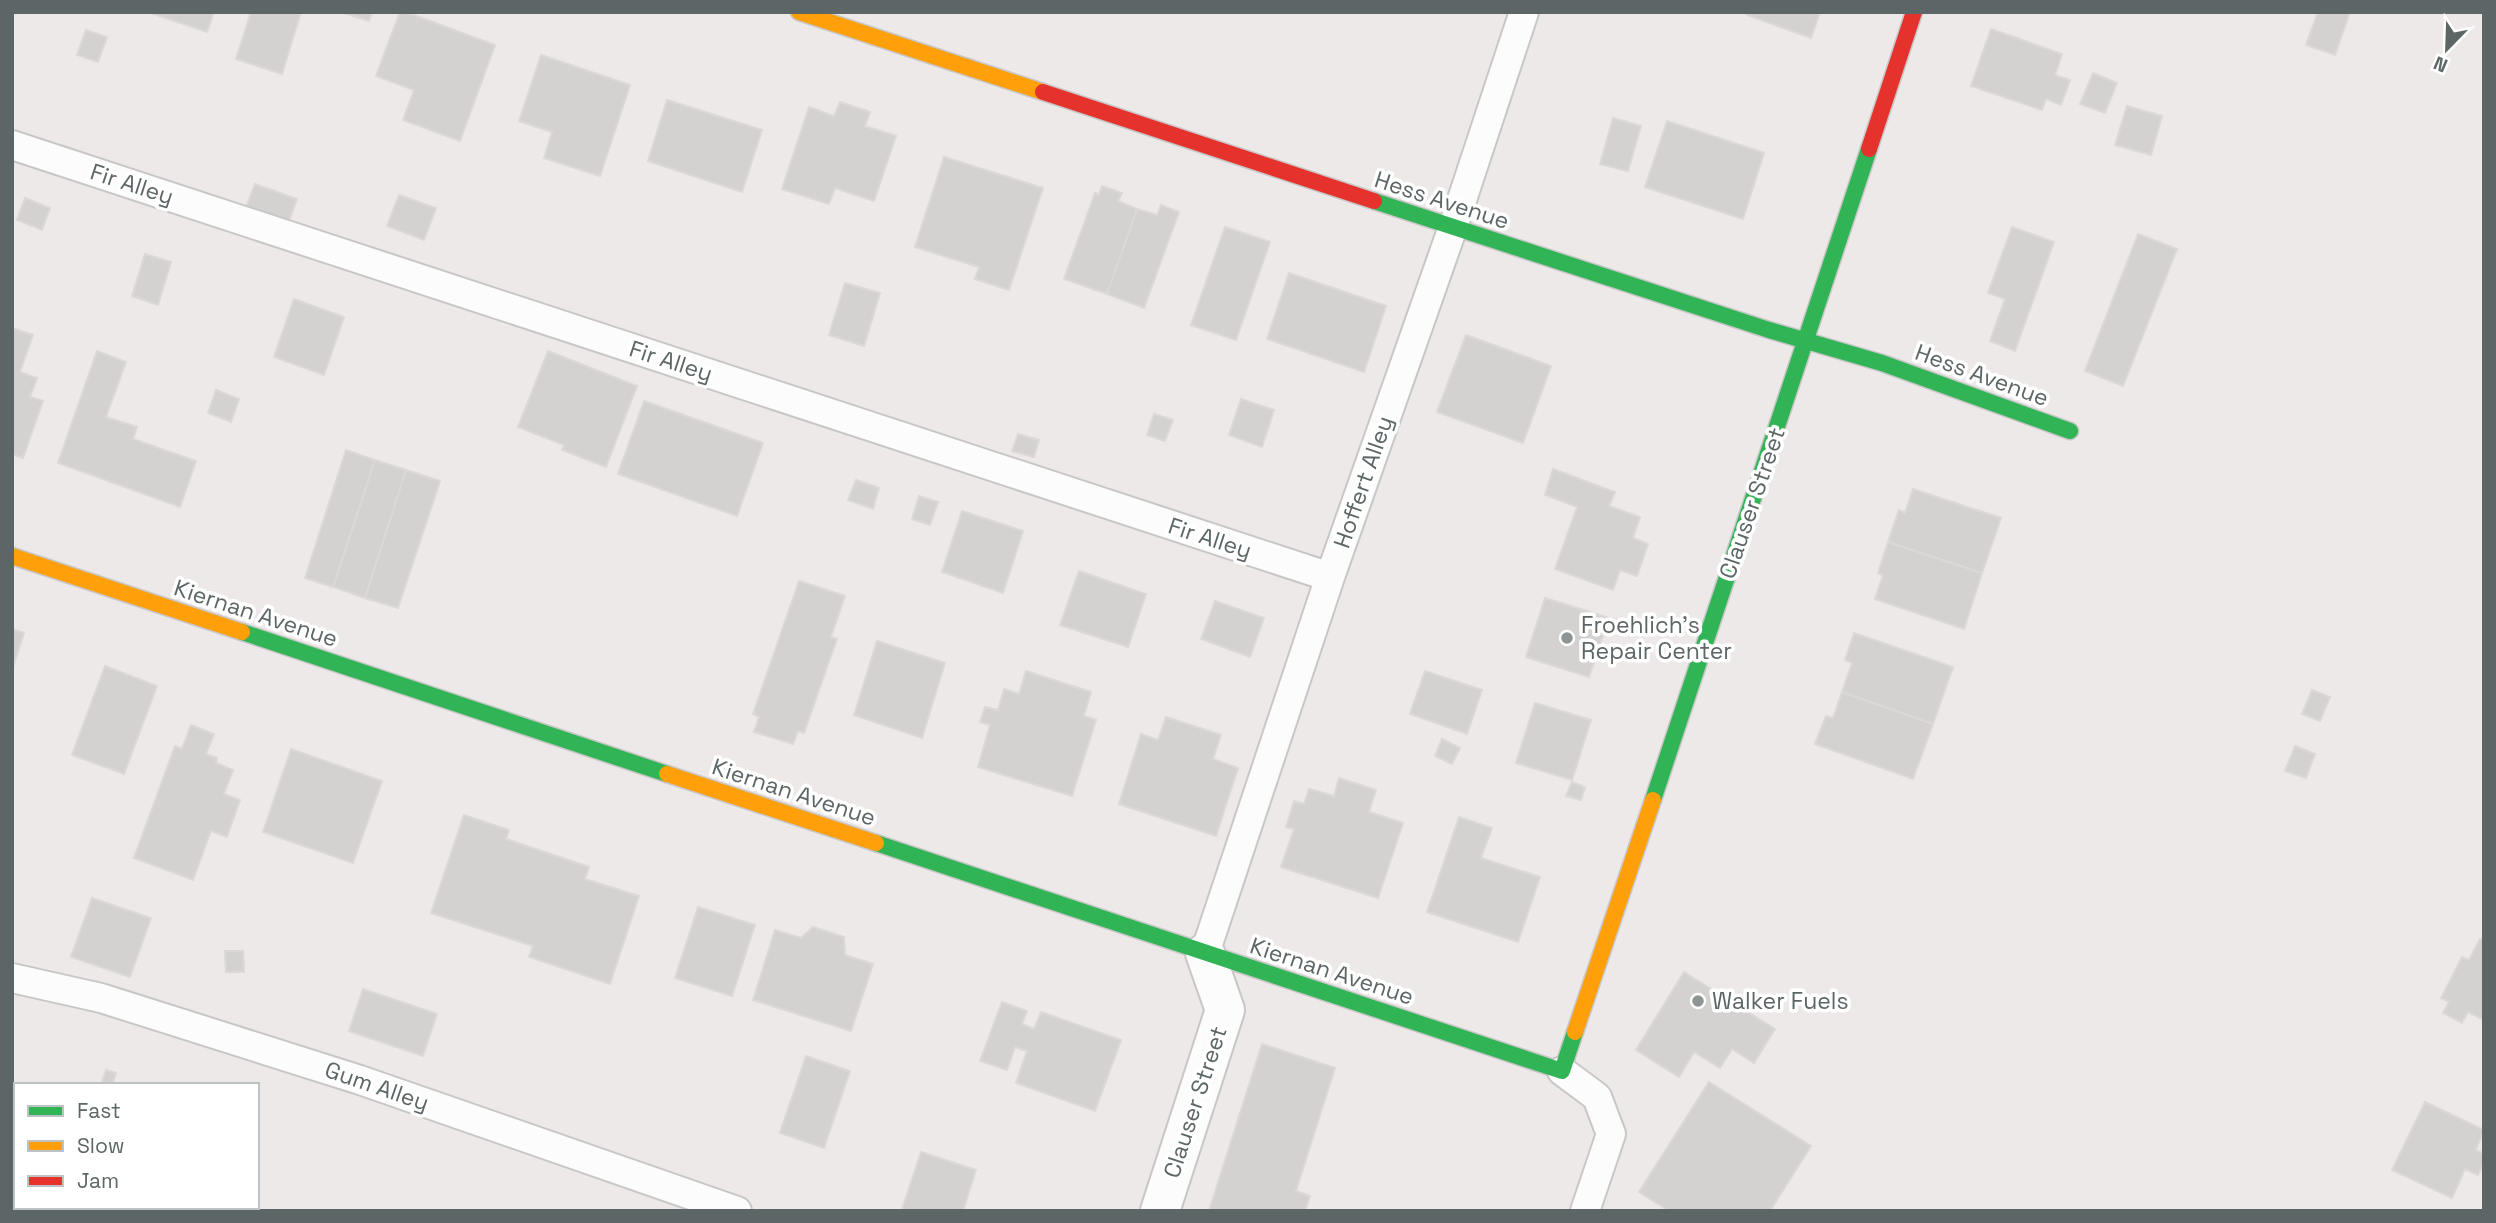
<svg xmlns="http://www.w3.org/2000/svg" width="2496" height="1223" viewBox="0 0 2496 1223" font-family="'Space Grotesk',sans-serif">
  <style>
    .building { fill: #d4d2d1; stroke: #dcd8d7; stroke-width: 2 }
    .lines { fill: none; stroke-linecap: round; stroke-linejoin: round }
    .lane-casing { stroke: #c8c7c7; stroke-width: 32 }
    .street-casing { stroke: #c8c7c7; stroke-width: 42 }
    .fast-casing { stroke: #c8c7c7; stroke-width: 19 }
    .slow-casing { stroke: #c8c7c7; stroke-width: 19 }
    .jam-casing { stroke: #c8c7c7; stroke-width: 19 }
    .lane { stroke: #fcfcfc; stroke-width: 28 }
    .street { stroke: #fcfcfc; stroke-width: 38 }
    .fast { stroke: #30b455; stroke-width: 16 }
    .slow { stroke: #ff9f0a; stroke-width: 16 }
    .jam { stroke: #e5322d; stroke-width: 16 }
    .poi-dot { fill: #8f9494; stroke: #fff; stroke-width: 2.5 }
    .labels { text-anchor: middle; stroke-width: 7; stroke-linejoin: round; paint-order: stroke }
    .street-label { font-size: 23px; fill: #5d6666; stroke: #fff }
    .poi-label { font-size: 23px; fill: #5d6666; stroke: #fff; text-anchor: start }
  </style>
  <rect width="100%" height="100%" fill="#ede9e8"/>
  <!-- building -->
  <path class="building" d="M148,12H214L207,32Z
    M251,12H301L282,74L236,59Z
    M341,12H372L369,21Z
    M400,12H406L495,45L460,141L403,120L414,90L376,76Z
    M1748,12H1820L1811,38L1747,15Z
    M2318,12H2350L2335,55L2306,45Z
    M1991,29L2062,54L2055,75L2070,80L2061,105L2046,99L2042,110L1971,86Z
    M86,30L107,37L98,62L77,55Z
    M541,55L630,85L600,176L544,158L552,132L519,121Z
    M2093,73L2117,83L2105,113L2080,104Z
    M667,100L762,130L742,192L648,161Z
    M840,102L870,112L865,126L896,136L874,201L835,188L829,204L782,189L809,107L834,116Z
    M2127,106L2162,116L2151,155L2115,145Z
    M1613,118L1641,126L1628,171L1600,164Z
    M1667,121L1764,153L1743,219L1645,187Z
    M944,157L1043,188L1009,290L975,279L979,267L915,247Z
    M255,184L297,199L287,226L245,210Z
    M1102,186L1122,193L1118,201L1137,209L1107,294L1064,279L1095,193L1099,195Z
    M399,195L436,208L424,240L387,226Z
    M25,198L50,208L42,230L17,220Z
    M1161,205L1179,212L1144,308L1107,294L1137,209L1157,215Z
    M1225,227L1270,242L1236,340L1191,325Z
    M2012,227L2054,242L2015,351L1990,341L2005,299L1988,293Z
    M2138,234L2177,249L2123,386L2085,371Z
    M145,254L171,262L158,305L132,296Z
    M1289,273L1386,306L1364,372L1267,339Z
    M845,283L880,293L864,346L829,335Z
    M294,299L344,317L324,375L274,357Z
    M12,328L33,335L20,372L37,378L30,397L43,401L23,458L12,454Z
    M1466,335L1551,366L1523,443L1437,412Z
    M97,351L126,362L106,417L137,427L133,439L196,461L180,507L58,463Z
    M548,351L637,386L606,467L562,450L564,445L518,427Z
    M216,390L239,399L231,422L208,413Z
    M1241,399L1274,410L1262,447L1229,435Z
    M644,401L763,443L737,516L618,474Z
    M1154,414L1173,420L1165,441L1147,435Z
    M1018,434L1039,440L1034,457L1012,451Z
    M346,450L375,460L333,587L305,578Z
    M375,460L406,470L365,598L333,587Z
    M1553,469L1615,492L1609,506L1640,517L1633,538L1648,544L1637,576L1620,570L1613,590L1555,569L1577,507L1545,495Z
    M406,470L440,481L398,608L365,598Z
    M856,480L879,488L873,509L848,500Z
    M1913,489L2001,518L1982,573L1888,542L1899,510L1905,513Z
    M919,496L938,502L930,525L912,519Z
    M962,511L1023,531L1003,593L942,572Z
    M1888,542L1982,573L1964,629L1875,599L1883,575L1878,573Z
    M1079,571L1146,594L1128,647L1060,625Z
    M799,581L845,596L831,637L837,639L804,733L798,731L793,744L754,732L759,717L753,714Z
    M1545,598L1609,618L1589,677L1526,657Z
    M1215,601L1264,618L1250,657L1201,639Z
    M12,629L24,633L12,670Z
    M1854,633L1953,667L1933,724L1842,692L1852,663L1845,660Z
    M877,641L945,663L922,738L854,715Z
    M105,666L157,686L124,774L72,755Z
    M1026,671L1091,692L1084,716L1096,720L1072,796L978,767L990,725L980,722L985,707L998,710L1004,689L1019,694Z
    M1425,671L1482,690L1467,734L1410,714Z
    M2312,690L2330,697L2320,721L2302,714Z
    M1842,692L1933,724L1913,779L1815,744L1826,716L1833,718Z
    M1535,703L1591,720L1572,780L1516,763Z
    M1166,717L1221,735L1213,759L1238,768L1216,836L1119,804L1141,734L1158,740Z
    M191,725L214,734L206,754L217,758L216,763L233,770L224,794L240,800L227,837L211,831L193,880L134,858L175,746L182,749Z
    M1442,739L1460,748L1452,764L1435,756Z
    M2295,746L2315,754L2306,778L2285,771Z
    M291,749L382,781L353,863L263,832Z
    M1339,778L1376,790L1369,812L1403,823L1378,898L1281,867L1294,829L1286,827L1294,801L1304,804L1309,789L1334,796Z
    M1572,782L1585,787L1581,800L1566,796Z
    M464,815L509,830L506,839L589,867L585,879L639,896L610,984L529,957L533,946L431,913Z
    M1459,817L1492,828L1481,858L1540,877L1518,942L1427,912Z
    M92,898L151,918L130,977L71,957Z
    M698,907L755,925L732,996L675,978Z
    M813,927L844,937L845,955L873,964L851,1031L753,1000L775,930L801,938Z
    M2480,939L2484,941V1020L2468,1012L2462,1023L2443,1013L2449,1002L2441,998L2462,957L2469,960Z
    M225,951H243L244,972H226Z
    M1684,972L1775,1029L1754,1063L1732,1049L1720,1068L1694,1052L1679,1077L1636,1050Z
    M363,989L437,1014L423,1056L349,1031Z
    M1002,1002L1027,1011L1022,1024L1034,1029L1041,1012L1121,1040L1095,1111L1016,1083L1027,1051L1015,1047L1007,1070L980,1061Z
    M1262,1044L1335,1068L1296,1191L1310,1196L1305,1211H1209Z
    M806,1056L850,1071L824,1148L780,1133Z
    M106,1070L116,1073L112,1085H101Z
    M1709,1082L1811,1146L1770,1211H1669L1639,1192Z
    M2425,1102L2484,1130L2476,1150L2484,1154V1162L2478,1175L2465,1169L2452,1198L2392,1170Z
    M12,1148L16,1149V1193L12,1204Z
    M921,1152L976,1170L963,1211H908L902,1209Z
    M16,1193V1207H51L50,1211H12Z
    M64,1207H99L98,1211H63Z
    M99,1207H133L132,1211H98Z"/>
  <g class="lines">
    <defs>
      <path id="lane" d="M12,145L1330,577
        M1205,953L1330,577L1453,227L1524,12
        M12,978L101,998L360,1080L737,1211
        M1562,1071L1597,1097L1611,1134L1585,1211"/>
      <path id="street" d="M1160,1211L1225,1010L1205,953"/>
      <path id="fast" d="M1374,201L1769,330L1882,363L2070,431
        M242,632L667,774
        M1653,800L1869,149
        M876,843L1562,1071L1575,1032"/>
      <path id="slow" d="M799,12L1043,92
        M12,556L242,632
        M667,774L876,843
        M1575,1032L1653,800"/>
      <path id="jam" d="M1043,92L1374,201
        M1869,149L1914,12"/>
    </defs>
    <!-- lane casing -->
    <use href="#lane" class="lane-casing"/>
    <!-- street casing -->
    <use href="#street" class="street-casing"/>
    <!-- fast casing -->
    <use href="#fast" class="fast-casing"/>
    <!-- slow casing -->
    <use href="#slow" class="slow-casing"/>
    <!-- jam casing -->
    <use href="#jam" class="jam-casing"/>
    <!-- lane -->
    <use href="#lane" class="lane"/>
    <!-- street -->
    <use href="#street" class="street"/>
    <!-- fast -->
    <use href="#fast" class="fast"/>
    <!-- slow -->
    <use href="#slow" class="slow"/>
    <!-- jam -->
    <use href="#jam" class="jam"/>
  </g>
  <!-- markers -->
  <g class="poi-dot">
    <circle cx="1567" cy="638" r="7"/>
    <circle cx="1698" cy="1001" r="7"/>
  </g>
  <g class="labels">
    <!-- street labels -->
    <g class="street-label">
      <text transform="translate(132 184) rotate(18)" y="8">Fir Alley</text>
      <text transform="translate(1442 200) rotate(18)" y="8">Hess Avenue</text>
      <text transform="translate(671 361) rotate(18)" y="8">Fir Alley</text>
      <text transform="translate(1982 375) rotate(20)" y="8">Hess Avenue</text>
      <text transform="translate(1363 482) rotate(-71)" y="8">Hoffert Alley</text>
      <text transform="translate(1752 503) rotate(-71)" y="8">Clauser Street</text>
      <text transform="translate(1210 538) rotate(18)" y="8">Fir Alley</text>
      <text transform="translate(256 613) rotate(18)" y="8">Kiernan Avenue</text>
      <text transform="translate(794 792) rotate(18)" y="8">Kiernan Avenue</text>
      <text transform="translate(1332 971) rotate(18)" y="8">Kiernan Avenue</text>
      <text transform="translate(377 1086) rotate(19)" y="8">Gum Alley</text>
      <text transform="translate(1195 1102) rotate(-72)" y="8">Clauser Street</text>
    </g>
    <!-- poi labels -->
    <g class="poi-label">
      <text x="1581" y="633">Froehlich's<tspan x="1581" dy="26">Repair Center</tspan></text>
      <text x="1712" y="1009">Walker Fuels</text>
    </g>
  </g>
  <!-- border -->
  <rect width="2496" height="1223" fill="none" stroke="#5d6666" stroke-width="28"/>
  <!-- legend -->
  <rect x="14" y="1083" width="245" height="126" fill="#ffffff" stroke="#bec2c2" stroke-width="2"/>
  <rect x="28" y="1106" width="35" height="10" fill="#30b455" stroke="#bec2c2" stroke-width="2"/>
  <text x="77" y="1118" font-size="21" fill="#5d6666">Fast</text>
  <rect x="28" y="1141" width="35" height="10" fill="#ff9f0a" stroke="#bec2c2" stroke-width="2"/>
  <text x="77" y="1153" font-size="21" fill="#5d6666">Slow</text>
  <rect x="28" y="1176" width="35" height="10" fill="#e5322d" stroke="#bec2c2" stroke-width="2"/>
  <text x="77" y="1188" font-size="21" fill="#5d6666">Jam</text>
  <!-- north arrow -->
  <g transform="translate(2447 49) rotate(203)" stroke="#ffffff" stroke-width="5" paint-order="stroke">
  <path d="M0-5L12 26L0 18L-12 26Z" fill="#5d6666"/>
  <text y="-10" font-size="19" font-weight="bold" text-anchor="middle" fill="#5d6666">N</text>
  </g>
</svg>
